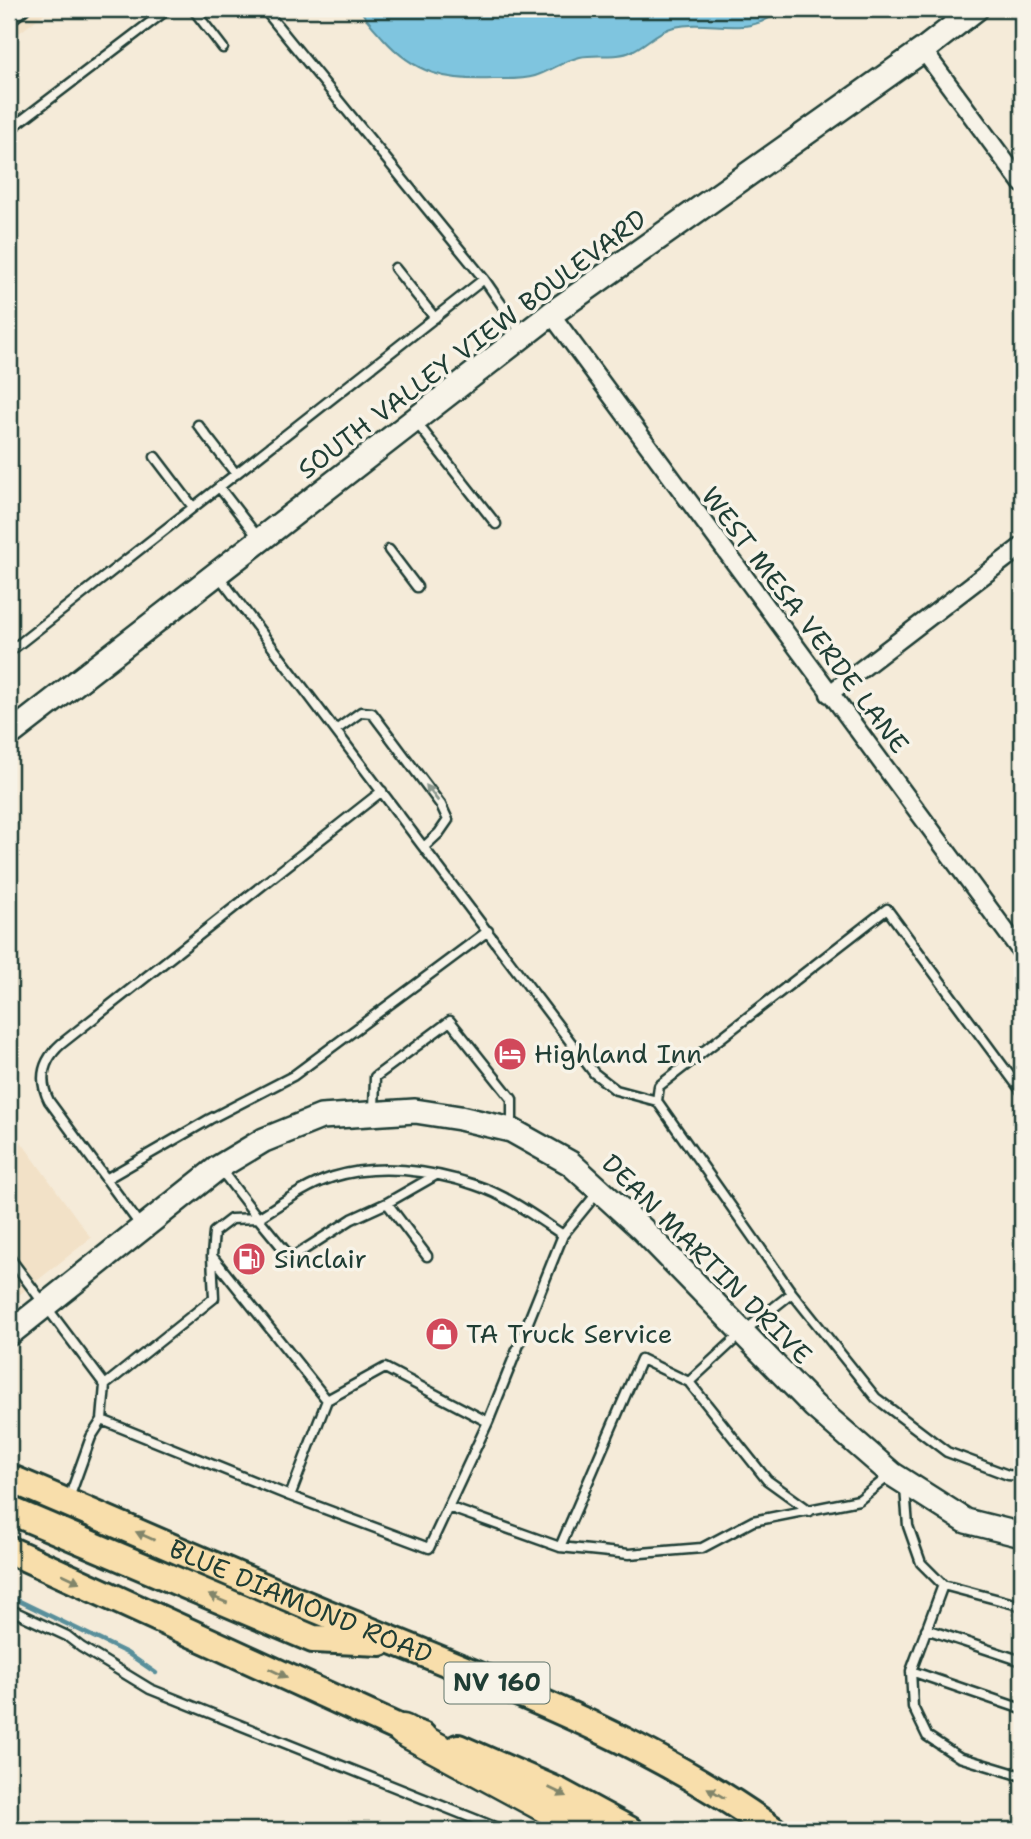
<svg xmlns="http://www.w3.org/2000/svg" width="1031" height="1839" viewBox="0 0 1031 1839" font-family="'Shantell Sans',sans-serif">
  <style>
    .built { fill: #f2e1c7 }
    .water { fill: #7fc5df; stroke: #598f9b; stroke-width: 2 }
    .lines { fill: none; stroke-linecap: round; stroke-linejoin: round }
    .stream { stroke: #598f9b; stroke-width: 4.5 }
    .service-casing { stroke: #1f3d34; stroke-width: 13 }
    .minor-casing { stroke: #1f3d34; stroke-width: 21 }
    .secondary-casing { stroke: #1f3d34; stroke-width: 28 }
    .trunk-casing { stroke: #1f3d34; stroke-width: 32 }
    .motorway-casing { stroke: #1f3d34; stroke-width: 35 }
    .service { stroke: #f7f3e8; stroke-width: 8 }
    .minor { stroke: #f7f3e8; stroke-width: 16 }
    .secondary { stroke: #f7f3e8; stroke-width: 23 }
    .trunk { stroke: #f8deab; stroke-width: 26 }
    .motorway { stroke: #f8deab; stroke-width: 30 }
    .oneway { fill: #8b988e }
    .oneway2 { fill: #81856a }
    .labels { text-anchor: middle; stroke-width: 7; stroke-linejoin: round; paint-order: stroke }
    .shield { fill: #f7f3e8; stroke: #60746a; stroke-width: 2 }
    .shield-label { font-size: 24px; font-weight: bold; fill: #1f3d34 }
    .street-label { font-size: 26px; fill: #1f3d34; stroke: #f7f3e8 }
    .poi-label { font-size: 26px; fill: #1f3d34; stroke: #f7f3e8; text-anchor: start }
  </style>
  <rect width="100%" height="100%" fill="#f5ebd9"/>
  <filter id="ink" filterUnits="userSpaceOnUse"><feTurbulence type="fractalNoise" baseFrequency=".0143" numOctaves="2"/><feDisplacementMap in="SourceGraphic" scale="14" xChannelSelector="R" yChannelSelector="G"/><feConvolveMatrix kernelMatrix="1 2 1 2 8 2 1 2 1" color-interpolation-filters="sRGB"/></filter>
  <g filter="url(#ink)">
    <!-- built -->
    <path class="built" d="M9,9H50L9,41Z
      M9,1125L91,1238L9,1303Z"/>
    <!-- water -->
    <path class="water" d="M360,9H781C749,40 711,18 674,27C657,31 647,44 632,51C617,59 596,53 580,57C563,61 551,71 535,76C523,80 506,79 493,79C446,81 415,74 383,38C374,28 366,20 360,9Z"/>
    <g class="lines">
      <!-- stream -->
      <path class="stream" d="M9,1596L127,1653L156,1673"/>
      <defs>
        <path id="service" d="M193,9L223,48
          M9,22L25,9
          M9,130L168,9
          M395,268L435,318
          M484,279L522,334
          M416,422L496,524
          M198,425L236,474
          M155,457L193,507
          M219,487L260,540
          M389,550L417,587
          M218,575L594,1073L616,1090L657,1101
          M9,652L484,279L264,9
          M336,730L361,712L372,713L441,805L448,820L439,833L424,847
          M1022,1092L887,909L659,1086L657,1101L792,1293L876,1398L947,1452L1008,1475L1022,1476
          M374,1111L375,1077L450,1021L512,1099V1127
          M221,1170L258,1218
          M436,1175L387,1203L352,1219L291,1258L258,1218C282,1203 305,1186 333,1177C377,1163 431,1170 475,1185C506,1195 536,1217 563,1235L598,1192
          M106,1179L210,1119L293,1076L488,931
          M387,1203L427,1256
          M258,1218L231,1219L214,1232L212,1256L214,1298L105,1385L102,1420L290,1496L327,1400L385,1368L488,1422L563,1235
          M140,1225L49,1101C38,1079 43,1060 61,1044L382,791
          M212,1256L327,1400
          M9,1257L105,1385
          M792,1293L743,1332L689,1382L767,1480L810,1511
          M905,1488L908,1526L921,1563L943,1585L1022,1606
          M290,1496L429,1548L488,1422
          M68,1501L91,1437L102,1420
          M448,1507L560,1547L629,1554L702,1548L753,1521L859,1500L889,1476
          M560,1547L641,1359L689,1382
          M943,1585L911,1671L913,1707L927,1736L959,1757L1022,1776
          M9,1609L67,1636L81,1647L150,1689L502,1830
          M926,1629L1022,1661
          M911,1671L1022,1709"/>
        <path id="minor" d="M923,50L1022,184
          M551,314L1022,953
          M829,694L1022,546"/>
        <path id="secondary" d="M9,735L551,314L923,50L976,9
          M9,1334L219,1167L264,1140L321,1117L415,1111L460,1118L511,1130L570,1163L642,1229L814,1406L892,1474L966,1521L1022,1535"/>
        <g id="trunk">
          <path id="s1" d="M9,1478C126,1527 242,1579 360,1627C501,1685 649,1740 773,1830"/>
          <path d="M9,1510L313,1639L381,1642"/>
          <path d="M9,1550L403,1730L422,1736"/>
          <path d="M458,1748L559,1792L629,1830"/>
        </g>
        <path id="motorway" d="M403,1730L588,1830"/>
      </defs>
      <!-- service casing -->
      <use href="#service" class="service-casing"/>
      <!-- minor casing -->
      <use href="#minor" class="minor-casing"/>
      <!-- secondary casing -->
      <use href="#secondary" class="secondary-casing"/>
      <!-- trunk casing -->
      <use href="#trunk" class="trunk-casing"/>
      <!-- motorway casing -->
      <use href="#motorway" class="motorway-casing"/>
      <!-- service -->
      <use href="#service" class="service"/>
      <!-- minor -->
      <use href="#minor" class="minor"/>
      <!-- secondary -->
      <use href="#secondary" class="secondary"/>
      <!-- trunk -->
      <use href="#trunk" class="trunk"/>
      <!-- motorway -->
      <use href="#motorway" class="motorway"/>
    </g>
    <!-- one-way arrows -->
    <defs><path id="oneway-solid" d="M-6-.8H1V-3.2L6.5 0L1 3.2V.8H-6Z" transform="scale(1.75)"/></defs>
    <use class="oneway" href="#oneway-solid" transform="translate(432 793) rotate(-127)"/>
    <g class="oneway2">
      <use href="#oneway-solid" transform="translate(145 1536) rotate(-156)"/>
      <use href="#oneway-solid" transform="translate(71 1578) rotate(25)"/>
      <use href="#oneway-solid" transform="translate(218 1599) rotate(-157)"/>
      <use href="#oneway-solid" transform="translate(278 1673) rotate(25)"/>
      <use href="#oneway-solid" transform="translate(558 1792) rotate(26)"/>
      <use href="#oneway-solid" transform="translate(716 1793) rotate(-149)"/>
    </g>
  </g>
  <!-- icons -->
  <defs>
    <symbol id="hotel-disc" viewBox="-11 -11 22 22"><circle r="9.5" fill="#d1495b" stroke="#f7f3e8"/><path d="M-6-4.5h1.5V1H6V5H4.5V3h-9V5H-6ZM-4 0a1.8 1.8 0 1 1 3.6 0ZM.5 0V-2.5h3Q6-2.5 6 0Z" fill="#fff"/></symbol>
    <symbol id="fuel-disc" viewBox="-11 -11 22 22"><circle r="9.5" fill="#d1495b" stroke="#f7f3e8"/><path d="M-5.5-6h7V0h2V4h1.3V-2.5L3-4.5l.8-.8L6-3V5H2.5V1h-1V6h-7ZM-4.2-4.7v3.2H.2V-4.7Z" fill="#fff"/></symbol>
    <symbol id="shop-disc" viewBox="-11 -11 22 22"><circle r="9.5" fill="#d1495b" stroke="#f7f3e8"/><path d="M-5-2.5h2.3a2.7 3.5 0 0 1 5.4 0H5L5.5 6h-11ZM-1.5-2.5h3a1.5 2.3 0 0 0-3 0Z" fill="#fff"/></symbol>
  </defs>
  <g fill-rule="evenodd">
    <use href="#hotel-disc" x="491" y="1035" width="38" height="38"/>
    <use href="#fuel-disc" x="230" y="1240" width="38" height="38"/>
    <use href="#shop-disc" x="423" y="1315" width="38" height="38"/>
  </g>
  <g class="labels">
    <!-- shield labels -->
    <rect class="shield" x="444.5" y="1662.5" width="105" height="41" rx="5"/>
    <g class="shield-label">
      <text x="497" y="1691">NV 160</text>
    </g>
    <!-- street labels -->
    <g class="street-label">
      <text transform="translate(472 344) rotate(-37)" y="9">SOUTH VALLEY VIEW BOULEVARD</text>
      <text transform="translate(805 620) rotate(53)" y="9">WEST MESA VERDE LANE</text>
      <text transform="translate(707 1259) rotate(45)" y="9">DEAN MARTIN DRIVE</text>
      <text dy="9" stroke="none"><textPath href="#s1" startOffset="317">BLUE DIAMOND ROAD</textPath></text>
    </g>
    <!-- poi labels -->
    <g class="poi-label">
      <text x="534" y="1063">Highland Inn</text>
      <text x="274" y="1268">Sinclair</text>
      <text x="466" y="1343">TA Truck Service</text>
    </g>
  </g>
  <!-- margin -->
  <rect width="1031" height="1839" fill="none" stroke="#f7f3e8" stroke-width="35"/>
  <rect x="18" y="18" width="996" height="1804" fill="none" stroke="#1f3d34" stroke-width="2.5" filter="url(#ink)"/>
</svg>
